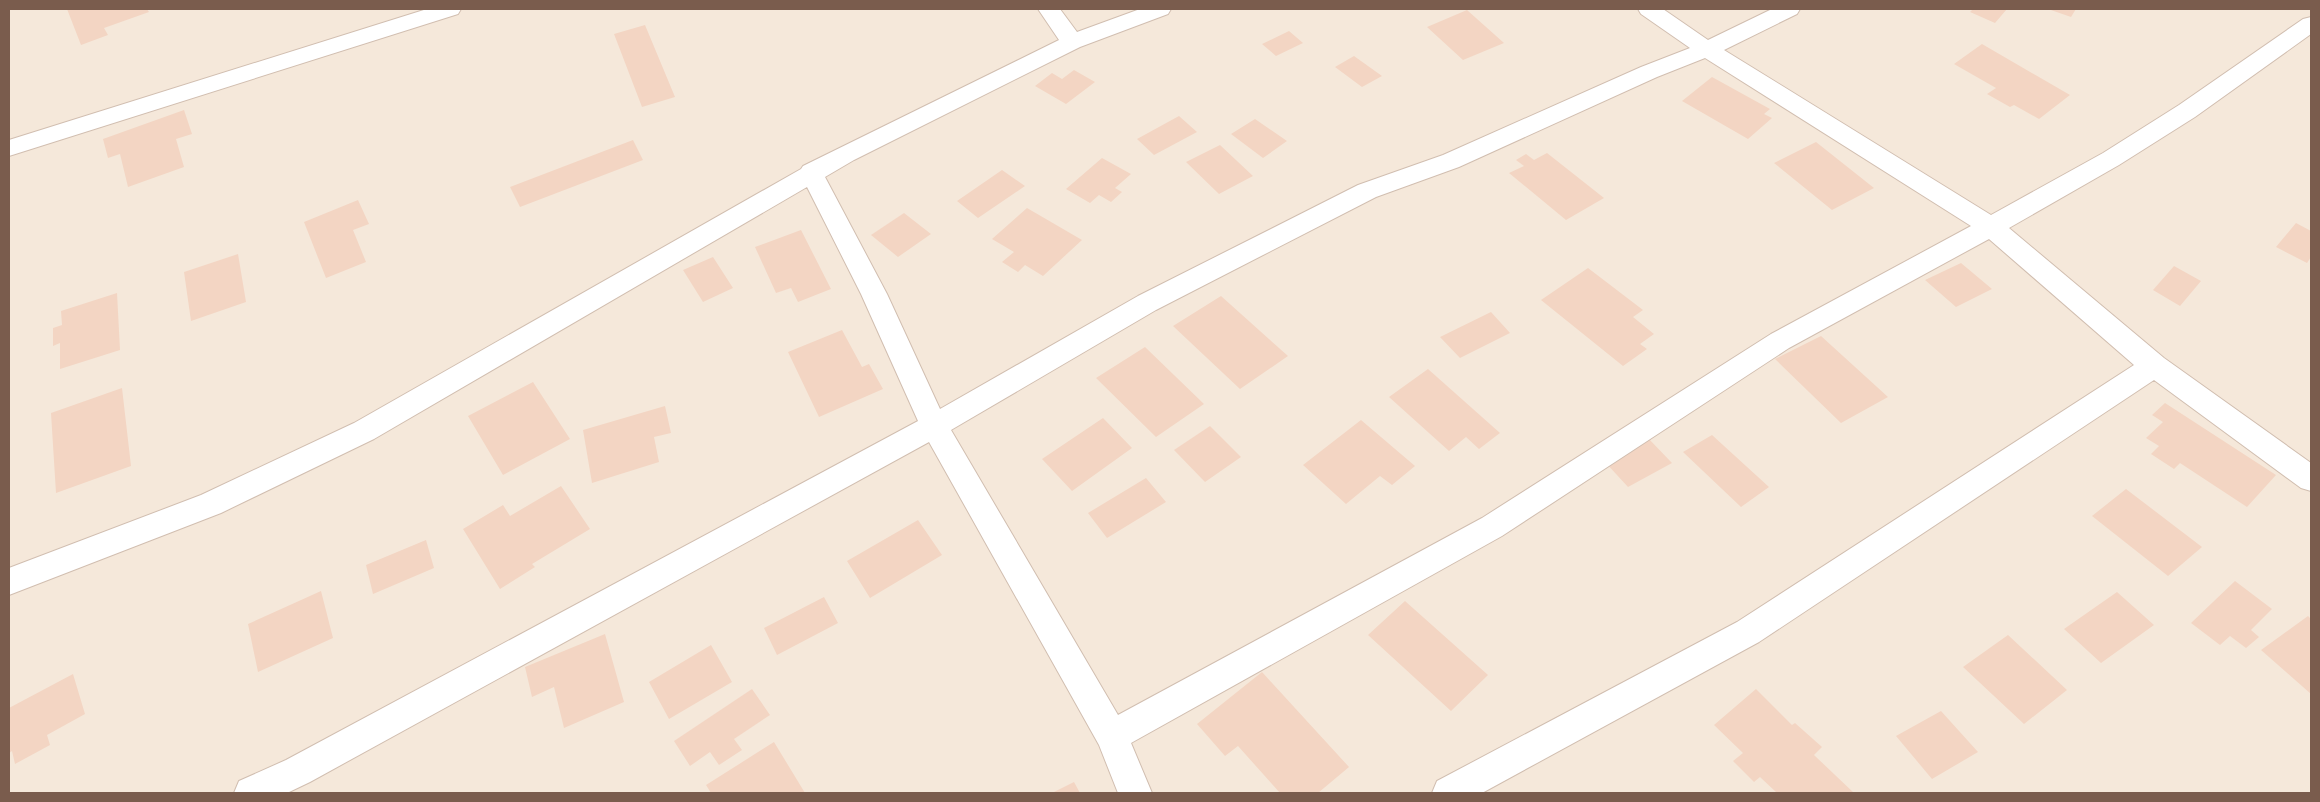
<svg xmlns="http://www.w3.org/2000/svg" width="2320" height="802" viewBox="0 0 2320 802" font-family="Barlow,sans-serif">
  <style>
    .residential { fill: #f5e8da }
    .building { fill: #f3d5c3 }
    .lines { fill: none; stroke-linecap: round; stroke-linejoin: round }
    .minor-casing { stroke: #d1beb0; stroke-width: 2 }
    .minor { fill: #fff; fill-rule: evenodd }
  </style>
  <rect width="100%" height="100%" fill="#fdf6ec"/>
  <!-- residential -->
  <path class="residential" d="M9,9H2311V793H9Z"/>
  <!-- building -->
  <path class="building" d="M67,9H147L149,12L104,28L108,35L81,45Z
    M1973,9H2007L1995,23L1970,12Z
    M2048,9H2076L2071,17Z
    M1467,10L1504,43L1463,60L1427,27Z
    M645,25L675,97L642,107L614,34Z
    M1289,31L1303,43L1276,56L1262,44Z
    M1982,44L2070,95L2039,119L2014,105L2010,107L1987,94L1996,88L1954,64Z
    M1354,56L1382,76L1362,87L1335,67Z
    M1074,70L1095,82L1066,104L1035,86L1052,73L1062,79Z
    M1712,77L1770,109L1764,114L1772,118L1748,139L1682,101Z
    M184,110L192,134L176,139L184,167L128,187L120,154L108,158L103,139Z
    M1179,116L1197,132L1154,155L1137,139Z
    M1255,119L1287,141L1263,158L1231,134Z
    M633,140L643,160L520,207L510,187Z
    M1816,142L1874,188L1832,210L1774,163Z
    M1220,145L1253,176L1219,194L1186,162Z
    M1547,153L1604,198L1566,220L1509,173L1524,166L1516,160L1526,154L1534,160Z
    M1102,158L1131,174L1115,188L1122,192L1111,202L1099,195L1090,203L1066,189Z
    M1002,170L1025,186L978,218L957,201Z
    M358,200L369,224L353,230L366,262L326,278L304,222Z
    M1027,208L1082,240L1043,276L1025,265L1018,272L1002,262L1014,252L992,239Z
    M904,213L931,234L898,257L871,235Z
    M2296,223L2311,231V257L2307,263L2276,247Z
    M801,230L831,289L798,302L791,288L776,293L755,247Z
    M238,254L246,302L191,321L184,272Z
    M713,257L733,288L703,302L683,270Z
    M1961,263L1992,289L1956,307L1925,280Z
    M2174,266L2201,281L2180,306L2153,290Z
    M1588,268L1643,310L1633,317L1654,334L1640,344L1647,349L1623,366L1541,300Z
    M117,293L120,350L60,369V343L53,346V328L62,325L61,311Z
    M1221,296L1288,356L1240,389L1173,326Z
    M1491,312L1510,333L1460,358L1440,337Z
    M842,330L862,367L869,364L883,389L819,417L788,352Z
    M1821,336L1888,397L1841,423L1775,359Z
    M1145,347L1204,404L1156,437L1096,378Z
    M1428,369L1500,433L1479,449L1466,437L1449,451L1389,397Z
    M533,382L570,439L503,475L468,416Z
    M122,388L131,466L56,493L51,413Z
    M2165,403L2276,475L2247,507L2180,463L2174,469L2151,454L2159,446L2146,438L2163,422L2152,415Z
    M665,406L671,433L654,437L659,462L592,483L583,430Z
    M1103,418L1132,448L1072,491L1042,459Z
    M1361,420L1415,466L1392,485L1380,476L1346,504L1303,465Z
    M1210,426L1241,457L1205,482L1174,450Z
    M1712,435L1769,487L1741,507L1683,452Z
    M1648,438L1672,463L1628,487L1605,462Z
    M1146,478L1166,502L1107,538L1088,513Z
    M561,486L590,529L532,564L535,567L500,589L463,529L503,505L510,516Z
    M2126,489L2202,547L2168,576L2092,516Z
    M918,520L942,555L870,598L847,561Z
    M426,540L434,568L373,594L366,565Z
    M2235,581L2272,609L2251,630L2259,637L2246,648L2230,636L2220,645L2191,623Z
    M321,591L333,638L258,672L248,624Z
    M2117,592L2154,625L2101,663L2064,629Z
    M824,597L838,623L777,655L764,628Z
    M1405,601L1488,675L1451,711L1368,635Z
    M2308,616L2311,619V694L2261,650Z
    M605,634L624,702L564,728L554,687L532,697L525,667Z
    M2008,635L2067,690L2024,724L1963,667Z
    M711,645L732,682L669,719L649,682Z
    M1262,672L1349,767L1318,793H1280L1238,746L1225,756L1197,724Z
    M73,674L85,714L47,735L50,745L15,764L12,751L9,753V708Z
    M752,689L770,715L734,739L742,750L719,765L710,752L690,766L674,741Z
    M1756,689L1792,725L1795,723L1822,747L1814,755L1854,793H1777L1760,777L1754,782L1733,761L1743,753L1714,725Z
    M1941,711L1978,752L1932,779L1896,736Z
    M774,742L805,793H711L706,785Z
    M1074,782L1080,793H1052Z"/>
  <g class="lines">
    <defs>
      <path id="minor" d="M427,9H461L458,14L9,156V140Z
        M1038,9H1060L1077,32L1140,9H1171L1168,14L1080,47L854,160L825,177L887,294L940,409L1138,296L1358,185L1443,155L1641,67L1690,48L1641,14L1638,9H1663L1708,40L1772,9H1800L1797,14L1724,50L1991,215L2103,153L2179,105L2303,19L2311,17V34L2195,117L2119,165L2009,228L2164,358L2311,463V491L2301,488L2154,380L1759,642L1482,793H1432L1437,781L1737,622L2134,365L1989,239L1789,348L1502,536L1131,743L1152,793H1118L1099,745L929,442L310,782L287,793H234L239,781L286,760L918,421L861,294L807,187L374,439L221,513L9,595V568L201,495L354,423L801,169L803,166L1059,40ZM1705,58L1971,226L1771,334L1482,518L1118,715L951,430L1156,310L1376,197L1459,167L1657,77Z"/>
    </defs>
    <!-- minor casing -->
    <use href="#minor" class="minor-casing"/>
    <!-- minor -->
    <use href="#minor" class="minor"/>
  </g>
  <!-- border -->
  <rect width="2320" height="802" fill="none" stroke="#7a5c4d" stroke-width="20"/>
</svg>
